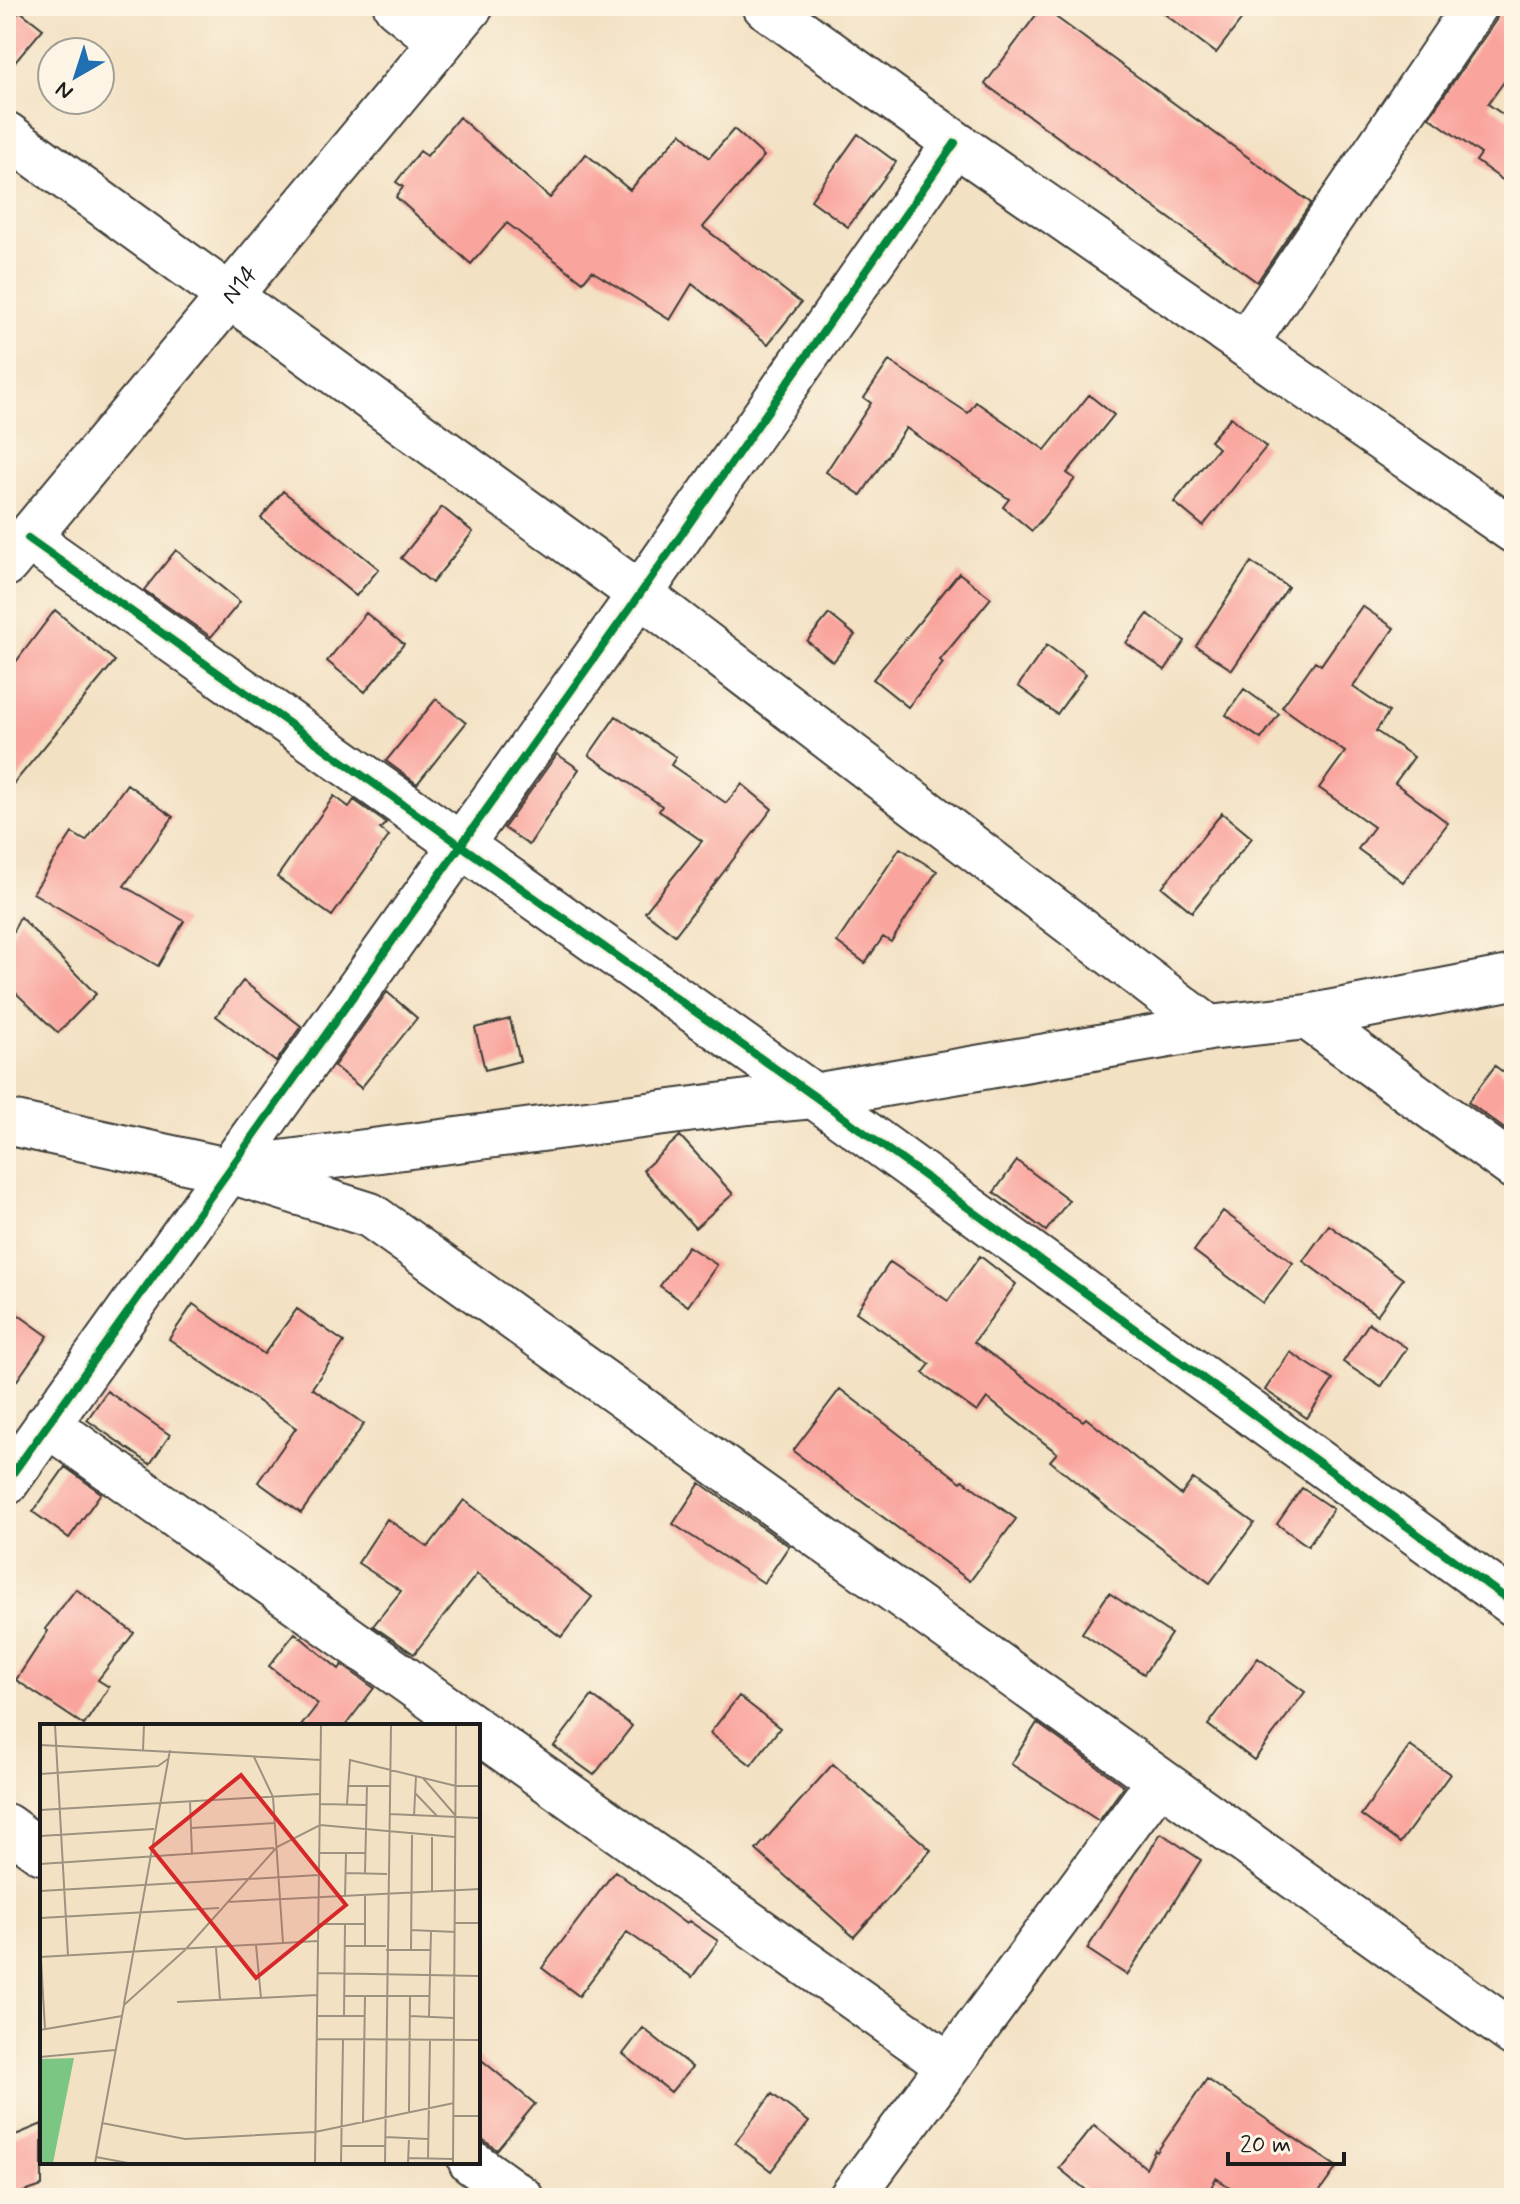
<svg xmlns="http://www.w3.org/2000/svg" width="1520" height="2204" viewBox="0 0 1520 2204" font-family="Mynerve,sans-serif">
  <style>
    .building { fill: #f9a59e }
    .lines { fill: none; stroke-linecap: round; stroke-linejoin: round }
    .minor-casing { stroke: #3c3a35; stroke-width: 48 }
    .major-casing { stroke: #3c3a35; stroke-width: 48 }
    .minor { stroke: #fff; stroke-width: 44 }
    .major { stroke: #fff; stroke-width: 44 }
    .cycleway-casing { stroke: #fcf5e5; stroke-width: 13 }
    .cycleway { stroke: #00873e; stroke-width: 8 }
    .labels { text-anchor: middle; stroke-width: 8; stroke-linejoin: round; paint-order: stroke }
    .street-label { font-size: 24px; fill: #1c1c1c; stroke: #fcf5e5 }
    .inset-road { fill: none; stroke: #9d9280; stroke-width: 2 }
    .view { fill: #d62828; fill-opacity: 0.15; stroke: #d62828; stroke-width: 4 }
    .inset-edge { fill: none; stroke: #1c1c1c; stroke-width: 4 }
  </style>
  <rect width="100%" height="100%" fill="#fcf5e5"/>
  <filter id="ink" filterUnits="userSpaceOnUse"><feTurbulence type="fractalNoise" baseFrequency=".0125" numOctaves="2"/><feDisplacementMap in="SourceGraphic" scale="16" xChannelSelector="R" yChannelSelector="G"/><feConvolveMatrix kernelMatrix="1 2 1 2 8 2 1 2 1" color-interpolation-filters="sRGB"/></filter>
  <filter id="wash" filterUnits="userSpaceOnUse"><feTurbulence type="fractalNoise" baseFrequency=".006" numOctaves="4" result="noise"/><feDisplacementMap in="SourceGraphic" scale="32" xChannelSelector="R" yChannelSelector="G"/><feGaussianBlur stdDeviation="1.8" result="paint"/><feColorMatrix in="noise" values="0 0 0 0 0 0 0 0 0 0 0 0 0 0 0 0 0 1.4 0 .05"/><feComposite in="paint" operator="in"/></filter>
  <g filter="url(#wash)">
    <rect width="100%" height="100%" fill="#f3e1c3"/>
    <g id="blocks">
      <!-- building -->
      <path class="building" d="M1154,6H1252L1216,53Z
        M1500,6H1514V68L1488,104L1508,118L1514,109V188L1476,161L1481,154L1429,117L1496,20Z
        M1042,7L1311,203L1257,282L985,84Z
        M20,11L43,29L6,73V27Z
        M459,117L550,198L586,154L630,190L681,133L709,158L734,129L764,156L703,227L801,303L768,344L692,284L670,320L592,271L583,282L507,223L471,264L396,197L403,187L396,182L420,151L427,156Z
        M858,134L896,162L848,227L811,200Z
        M889,361L968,413L976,402L1045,450L1089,395L1114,415L1067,473L1075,479L1032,531L1003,507L1009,499L906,428L861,495L826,472L871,403L864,398Z
        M1231,417L1266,447L1203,526L1174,502L1218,448L1210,441Z
        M283,491L379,569L356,596L261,518Z
        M442,507L473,532L432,583L401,558Z
        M176,550L240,602L211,637L144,590Z
        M1251,562L1288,587L1232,670L1196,646Z
        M959,573L991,598L940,660L943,663L908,707L873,679Z
        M1362,606L1394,628L1353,687L1389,712L1376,731L1414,757L1395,783L1448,823L1403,882L1358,849L1374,827L1319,788L1345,752L1282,707L1315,661L1321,665Z
        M55,610L115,661L6,793V675Z
        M366,613L404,644L365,692L327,661Z
        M829,614L855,635L833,662L807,641Z
        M1148,614L1185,641L1165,670L1126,643Z
        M1047,645L1086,674L1057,714L1018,686Z
        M1244,689L1279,714L1261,739L1226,715Z
        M436,699L466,723L417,784L386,761Z
        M616,716L676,757L671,765L726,803L742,784L772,809L675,935L645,912L702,841L659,811L662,806L589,755Z
        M557,754L579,769L529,845L504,828Z
        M127,784L173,817L124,886L184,921L158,966L33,893L72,833L86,841Z
        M334,796L349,807L354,800L386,823L380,829L389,836L332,916L277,877Z
        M1222,813L1252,838L1192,912L1162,887Z
        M900,848L937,871L891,942L883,937L865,963L837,942Z
        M20,917L96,994L58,1033L15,992L6,988V946Z
        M243,981L301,1026L276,1062L216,1016Z
        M387,992L417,1018L361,1088L334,1066Z
        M510,1019L520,1061L485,1070L475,1028Z
        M1495,1066L1514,1080V1136L1468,1102Z
        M680,1136L733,1194L695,1228L643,1170Z
        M1017,1161L1069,1200L1046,1231L994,1192Z
        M1223,1211L1293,1263L1263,1303L1194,1251Z
        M1329,1225L1403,1279L1377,1315L1303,1261Z
        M688,1246L717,1265L688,1306L660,1286Z
        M980,1256L1016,1284L974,1342L1083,1421L1086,1418L1181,1495L1193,1479L1254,1523L1210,1583L1109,1509L1050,1461L1057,1453L987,1398L977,1412L923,1373L930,1364L856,1312L890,1262L948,1301Z
        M193,1304L264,1354L297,1309L344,1342L312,1388L364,1424L301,1513L258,1482L296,1428L169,1339Z
        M6,1306L48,1336L6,1396Z
        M1369,1323L1407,1348L1381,1387L1343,1362Z
        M1290,1352L1333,1380L1307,1418L1265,1390Z
        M840,1389L961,1482L963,1480L1016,1519L970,1581L793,1451Z
        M107,1391L170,1435L150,1464L87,1420Z
        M65,1467L101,1493L69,1538L33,1512Z
        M700,1483L789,1546L764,1583L673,1524Z
        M1302,1488L1333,1509L1308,1546L1277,1524Z
        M464,1500L592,1597L561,1637L477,1574L414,1654L373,1626L401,1591L358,1563L387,1519L428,1547Z
        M76,1589L134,1633L98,1680L109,1687L84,1725L16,1680L48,1631L45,1629Z
        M1109,1593L1171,1634L1144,1674L1082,1633Z
        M295,1633L339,1669L342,1665L374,1688L345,1726H301L318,1704L269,1666Z
        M1258,1658L1305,1692L1254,1760L1208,1725Z
        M592,1696L632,1726L594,1775L554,1746Z
        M739,1696L780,1728L751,1765L710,1733Z
        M1037,1723L1124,1786L1099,1821L1011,1764Z
        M1410,1746L1450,1774L1400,1843L1361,1815Z
        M833,1764L931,1850L854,1937L756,1850Z
        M1161,1833L1201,1860L1127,1975L1087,1949Z
        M615,1871L686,1924L689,1921L718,1941L692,1977L627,1932L579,1996L542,1968Z
        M643,2028L692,2067L671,2092L623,2054Z
        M478,2057L535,2104L497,2150L478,2136Z
        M1207,2079L1337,2167L1315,2198H1246L1216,2178L1206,2198H1131L1133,2194L1124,2189L1117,2198H1096L1059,2168L1094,2125L1146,2168L1155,2150L1157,2152Z
        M772,2094L809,2122L771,2171L735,2143Z
        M42,2124V2186L6,2198V2139Z"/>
    </g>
  </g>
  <g filter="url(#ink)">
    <use href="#blocks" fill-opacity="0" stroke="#3c3a35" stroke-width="2"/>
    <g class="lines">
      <defs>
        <path id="minor" d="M396,6L441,42
          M765,6L955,143L1514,531
          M6,134L640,594L1209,1028
          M1245,344L1475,6
          M28,538L814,1096L1514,1604
          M1307,1017L1514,1167
          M6,1122L227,1170L748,1102L814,1096L1209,1028L1307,1017L1514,977
          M227,1170L370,1215L1514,2034
          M47,1424L471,1726
          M6,1483L640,594L955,143
          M478,1731L949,2065
          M6,1826L42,1852
          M471,2162L521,2198
          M851,2198L1159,1781"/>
        <g id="major">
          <path id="s1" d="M6,564L471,6"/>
        </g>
      </defs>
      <!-- minor casing -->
      <use href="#minor" class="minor-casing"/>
      <!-- major casing -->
      <use href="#major" class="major-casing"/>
      <!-- minor -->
      <use href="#minor" class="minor"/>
      <!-- major -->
      <use href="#major" class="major"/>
      <defs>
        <path id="cycleway" d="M28,538L814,1096L1514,1604
          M6,1483L640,594L955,143"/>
      </defs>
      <!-- cycleway casing -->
      <use href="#cycleway" class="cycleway-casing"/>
      <!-- cycleway -->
      <use href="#cycleway" class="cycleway"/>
    </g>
  </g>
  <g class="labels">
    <!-- street labels -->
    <g class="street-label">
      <text dy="8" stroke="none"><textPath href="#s1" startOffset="364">N14</textPath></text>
    </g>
  </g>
  <!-- overview -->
  <g transform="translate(40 1724)">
    <rect width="440" height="440" fill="#f3e1c3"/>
    <path d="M34,334L13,439H0V335Z" fill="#7cc683"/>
    <path class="inset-road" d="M15,1L28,232M0,21L281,36M103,26L104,1M214,33L233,73L243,219M0,50L118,42L128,35M383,54L415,91M307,62H350M375,69L397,92M150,77L152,131M280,80L326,81M307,80L310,36L416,62H440M0,86L279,70M349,90L440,94M374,92L376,52M151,104L235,99M0,112L114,105M279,129H326M0,140L234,124M306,149L347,150M325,149L327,61M0,167L279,151M392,168V113M305,173L306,129M187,178L440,165M0,194L179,184M415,199H440M278,200H324M371,206L415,208M0,219L5,305M216,221L221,274M305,222H346M325,222V172M176,224L180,276M346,226H391M371,226L372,111M0,233L277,217M278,249L440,252M305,272H390M137,278L277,271M84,280L130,26M304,291L305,200M278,292H325M370,292L414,294M389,293L391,207M0,306L82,292M277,315L440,316M0,333L75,326M369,388L370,272M414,392H440M323,398L325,272M62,399L145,415L275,408L414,379M345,413L388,415M301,422H345M56,433L88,439M368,434L413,435M388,435L390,316M55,439L84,281L145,226L237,123L280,101L415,113M275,439L281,1M301,439L303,316M345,439L351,1M368,439L369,414M413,439L416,1"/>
    <path class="view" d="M201,51L306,181L216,254L111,124Z"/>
    <rect width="440" height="440" class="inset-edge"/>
  </g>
  <!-- margin -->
  <rect width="1520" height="2204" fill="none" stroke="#fcf5e5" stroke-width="32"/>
  <!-- north arrow -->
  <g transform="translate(76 76) rotate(219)"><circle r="38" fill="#fcf5e5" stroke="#a29e95" stroke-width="2"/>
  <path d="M0-6L14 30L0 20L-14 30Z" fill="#1f6fb2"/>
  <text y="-12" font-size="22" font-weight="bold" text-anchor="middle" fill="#1c1c1c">N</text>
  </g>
  <!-- scale -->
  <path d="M1228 2152v12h116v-12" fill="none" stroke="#1c1c1c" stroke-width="4"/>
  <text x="1240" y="2152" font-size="24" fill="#1c1c1c" stroke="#fcf5e5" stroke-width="6" paint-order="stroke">20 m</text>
</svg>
